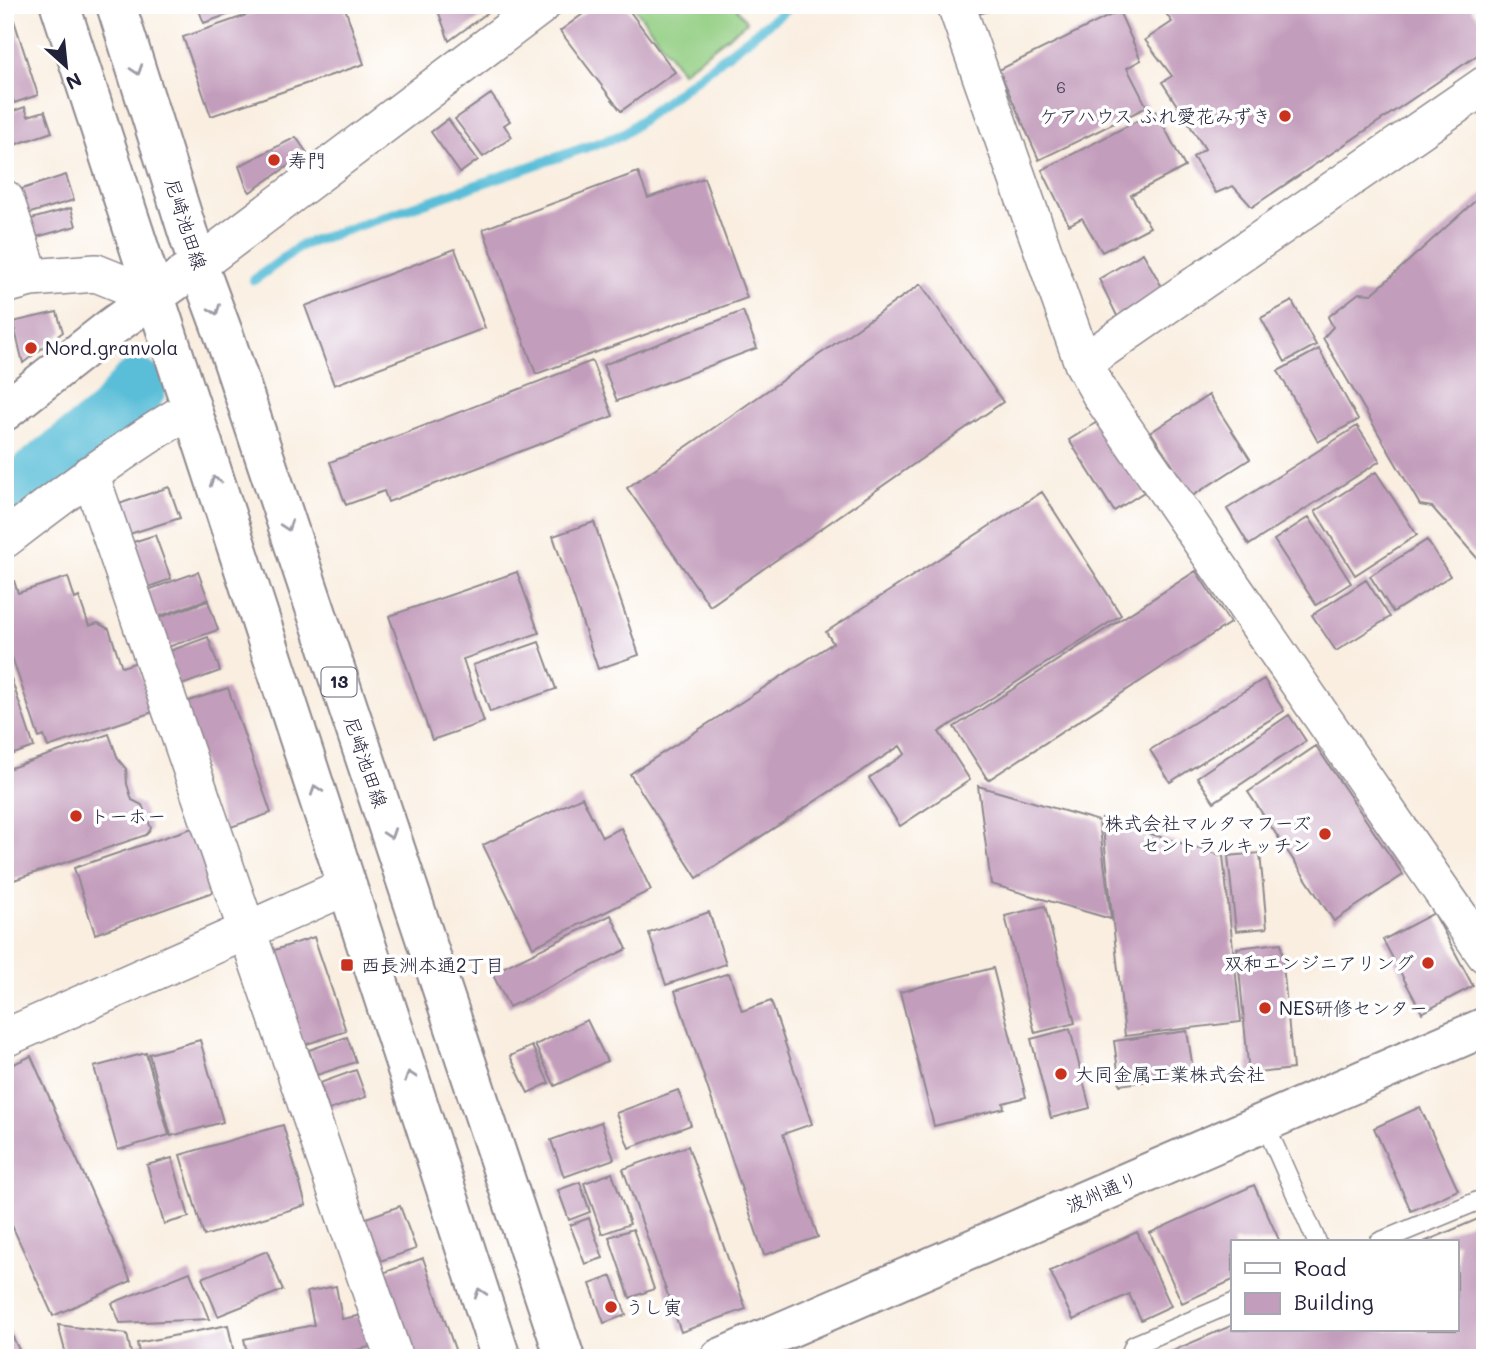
<svg xmlns="http://www.w3.org/2000/svg" width="1490" height="1363" viewBox="0 0 1490 1363" font-family="Mali,'Klee One',sans-serif">
  <style>
    .green { fill: #92ce82; stroke: #5a785e; stroke-width: 2 }
    .lines { fill: none; stroke-linecap: round; stroke-linejoin: round }
    .stream { stroke: #5abed8; stroke-width: 10 }
    .river { stroke: #5abed8; stroke-width: 58 }
    .building { fill: #c39dbc }
    .lane-casing { stroke: #8e888e; stroke-width: 21 }
    .street-casing { stroke: #8e888e; stroke-width: 40 }
    .secondary-casing { stroke: #8e888e; stroke-width: 42 }
    .primary-casing { stroke: #8e888e; stroke-width: 42 }
    .lane { stroke: #fff; stroke-width: 18 }
    .street { stroke: #fff; stroke-width: 37 }
    .secondary { stroke: #fff; stroke-width: 38 }
    .primary { stroke: #fff; stroke-width: 38 }
    .oneway { stroke: #9c9ca7 }
    .poi-dot { fill: #c8321e; stroke: #fff; stroke-width: 2.5 }
    .labels { text-anchor: middle; stroke-width: 7; stroke-linejoin: round; paint-order: stroke }
    .number-label { font-size: 16px; fill: #4a415b }
    .shield { fill: #fff; stroke: #646476; stroke-width: 2 }
    .shield-label { font-size: 18px; font-weight: bold; fill: #22223b }
    .poi-label { font-size: 19px; fill: #22223b; stroke: #fff; text-anchor: start }
    .street-label { font-size: 19px; fill: #22223b; stroke: #fff }
  </style>
  <rect width="100%" height="100%" fill="#fff"/>
  <filter id="ink" filterUnits="userSpaceOnUse"><feTurbulence type="fractalNoise" baseFrequency=".0143" numOctaves="2"/><feDisplacementMap in="SourceGraphic" scale="14" xChannelSelector="R" yChannelSelector="G"/><feConvolveMatrix kernelMatrix="1 2 1 2 8 2 1 2 1" color-interpolation-filters="sRGB"/></filter>
  <filter id="wash" filterUnits="userSpaceOnUse"><feTurbulence type="fractalNoise" baseFrequency=".00686" numOctaves="4" result="noise"/><feDisplacementMap in="SourceGraphic" scale="28" xChannelSelector="R" yChannelSelector="G"/><feGaussianBlur stdDeviation="1.57" result="paint"/><feColorMatrix in="noise" values="0 0 0 0 0 0 0 0 0 0 0 0 0 0 0 0 0 1.4 0 .05"/><feComposite in="paint" operator="in"/></filter>
  <g filter="url(#wash)">
    <rect width="100%" height="100%" fill="#f9eee0"/>
    <!-- green -->
    <path class="green" d="M633,5H734L747,22L682,72Z"/>
    <g class="lines">
      <!-- stream -->
      <path class="stream" d="M254,280L302,245L622,135L792,5"/>
      <!-- river -->
      <path class="river" d="M5,501L111,420L137,388"/>
    </g>
    <g id="blocks">
      <!-- building -->
      <path class="building" d="M5,5H9L38,95L14,103L11,94L5,96Z
        M197,5H252V6L204,23Z
        M276,5H344L364,64L211,116L183,37Z
        M436,5H498L449,41Z
        M595,5H625L675,72L621,111L560,31Z
        M970,5H1007V6L974,15Z
        M1160,5H1389L1388,11L1396,5H1469L1485,26V50L1252,207L1233,186L1216,193L1193,157L1205,149L1162,82L1172,76L1145,40L1172,22Z
        M1119,11L1141,60L1127,68L1147,107L1039,160L999,70Z
        M491,94L510,121L504,125L512,137L483,157L455,119Z
        M25,107L28,116L45,111L52,132L5,148V114Z
        M1156,111L1185,167L1131,195L1150,227L1102,252L1082,218L1069,225L1042,170Z
        M448,119L478,160L460,173L431,132Z
        M296,137L307,153L250,192L246,186L239,166Z
        M638,172L648,198L704,178L747,298L536,374L483,229Z
        M66,175L74,200L27,214L19,190Z
        M1485,192V567L1432,507L1420,505L1323,338L1333,327L1328,317L1359,293L1372,294Z
        M71,208L76,226L33,238L28,220Z
        M455,249L485,328L334,385L305,306Z
        M1143,253L1162,287L1119,320L1099,279Z
        M921,284L1003,402L710,606L627,488Z
        M1292,301L1316,345L1285,362L1261,318Z
        M743,311L757,348L617,401L603,365Z
        M57,312L63,332L23,363L13,322Z
        M1319,349L1358,420L1318,442L1278,371Z
        M592,361L613,416L388,502L384,491L346,505L330,462Z
        M1209,395L1250,459L1192,496L1151,432Z
        M1099,421L1144,492L1114,511L1069,440Z
        M1357,426L1380,461L1249,545L1227,509Z
        M1376,472L1417,535L1355,575L1315,511Z
        M169,487L180,518L123,536L113,506Z
        M1042,492L1121,615L939,732L970,780L900,826L869,778L905,754L900,746L697,878L630,774L833,643L826,632Z
        M1309,517L1351,583L1316,605L1274,540Z
        M594,522L639,655L598,669L553,536Z
        M155,535L171,579L143,589L127,544Z
        M1427,540L1450,576L1393,612L1370,576Z
        M1196,571L1230,623L988,780L954,727Z
        M198,572L208,599L155,618L145,591Z
        M517,572L539,633L463,659L484,722L432,740L389,616Z
        M68,577L75,599L79,597L89,626L98,623L109,629L122,667L137,662L153,712L48,747L44,736L39,738L5,636V584L14,581L18,593Z
        M1366,580L1390,617L1336,651L1312,615Z
        M208,601L218,630L165,648L155,619Z
        M208,637L220,671L179,686L167,652Z
        M539,642L556,689L490,712L473,665Z
        M5,660L34,747L5,757Z
        M1264,679L1284,711L1170,782L1150,750Z
        M228,688L271,813L225,829L183,703Z
        M1289,715L1306,741L1214,802L1197,777Z
        M109,734L118,759L126,769L127,784L132,800L142,805L151,828L149,832L146,835L5,883V770Z
        M1316,746L1403,875L1334,921L1248,792Z
        M978,786L1099,821L1111,919L991,884Z
        M582,797L602,837L621,828L651,890L533,947L483,845Z
        M1102,819L1223,856L1241,1022L1125,1036Z
        M195,827L216,891L95,934L74,868Z
        M1260,853L1267,928L1236,931L1228,856Z
        M1045,906L1075,1023L1035,1033L1005,916Z
        M709,912L726,964L666,985L649,933Z
        M1434,913L1473,986L1422,1013L1383,940Z
        M611,915L627,949L509,1007L492,973Z
        M314,937L346,1031L304,1045L272,951Z
        M1281,943L1293,1069L1249,1074L1237,948Z
        M993,968L1026,1097L1003,1103L1004,1108L934,1126L900,992Z
        M729,973L742,1011L771,1001L812,1124L783,1134L818,1237L764,1255L675,991Z
        M587,1020L607,1061L555,1086L535,1045Z
        M1070,1029L1090,1108L1051,1118L1031,1039Z
        M1187,1031L1194,1075L1120,1085L1114,1041Z
        M347,1037L356,1062L317,1075L309,1050Z
        M200,1040L223,1122L171,1136L149,1054Z
        M532,1046L549,1083L528,1093L510,1056Z
        M146,1053L169,1135L118,1150L94,1067Z
        M31,1056L131,1281L53,1316L5,1210V1068Z
        M356,1070L366,1097L329,1110L320,1083Z
        M678,1090L691,1125L629,1148L616,1113Z
        M1420,1107L1458,1190L1411,1211L1374,1128Z
        M601,1122L614,1159L564,1177L551,1140Z
        M283,1125L306,1205L204,1236L180,1155Z
        M688,1146L746,1309L681,1332L623,1169Z
        M172,1158L189,1217L164,1224L147,1165Z
        M612,1173L630,1224L602,1234L584,1183Z
        M580,1182L590,1212L569,1220L558,1190Z
        M1254,1185L1280,1242H1233V1280L1182,1303L1150,1233Z
        M400,1206L416,1249L380,1261L366,1218Z
        M1485,1216V1358H1167L1165,1354L1233,1325V1330H1457V1242H1424Z
        M589,1218L603,1258L585,1264L570,1225Z
        M633,1229L654,1289L630,1298L609,1237Z
        M1137,1232L1171,1306L1141,1320L1129,1294L1073,1320L1050,1271Z
        M267,1251L283,1290L218,1316L202,1278Z
        M423,1258L458,1358H413L404,1332L383,1273Z
        M190,1272L209,1319L120,1323L112,1303Z
        M612,1276L626,1315L604,1323L590,1284Z
        M336,1286L342,1319L363,1315L370,1347L320,1358H248L244,1339L314,1325L307,1292Z
        M5,1321L23,1358H5Z
        M58,1325L127,1334L132,1358H67Z
        M228,1325L235,1358H140L137,1343Z"/>
    </g>
  </g>
  <g filter="url(#ink)">
    <use href="#blocks" fill-opacity="0" stroke="#8e888e" stroke-width="2"/>
    <g class="lines">
      <defs>
        <path id="lane" d="M1264,1122L1317,1242
          M1379,1242L1485,1198
          M1129,1358L1134,1345L1233,1303"/>
        <path id="street" d="M956,5L1083,363L1102,397L1485,954
          M5,199L31,278
          M198,265L542,5
          M5,285L31,278L96,273L153,296
          M1083,363L1485,85
          M90,474L394,1358
          M5,539C66,492 126,447 192,408
          M5,1038L347,886"/>
        <path id="secondary" d="M5,411L113,326L198,265
          M720,1358L1485,1027"/>
        <path id="primary" d="M60,5C203,457 356,906 501,1358
          M116,5L198,265L225,338L565,1358"/>
      </defs>
      <!-- lane casing -->
      <use href="#lane" class="lane-casing"/>
      <!-- street casing -->
      <use href="#street" class="street-casing"/>
      <!-- secondary casing -->
      <use href="#secondary" class="secondary-casing"/>
      <!-- primary casing -->
      <use href="#primary" class="primary-casing"/>
      <!-- lane -->
      <use href="#lane" class="lane"/>
      <!-- street -->
      <use href="#street" class="street"/>
      <!-- secondary -->
      <use href="#secondary" class="secondary"/>
      <!-- primary -->
      <use href="#primary" class="primary"/>
    </g>
    <!-- one-way arrows -->
    <defs><path id="oneway-chevron" d="M-2-3.5L2.5 0L-2 3.5" fill="none" stroke-width="1.6" stroke-linecap="round" stroke-linejoin="round" transform="scale(1.75)"/></defs>
    <g class="oneway">
      <use href="#oneway-chevron" transform="translate(137 70) rotate(72)"/>
      <use href="#oneway-chevron" transform="translate(215 310) rotate(70)"/>
      <use href="#oneway-chevron" transform="translate(215 481) rotate(-108)"/>
      <use href="#oneway-chevron" transform="translate(287 526) rotate(71)"/>
      <use href="#oneway-chevron" transform="translate(316 790) rotate(-108)"/>
      <use href="#oneway-chevron" transform="translate(390 834) rotate(71)"/>
      <use href="#oneway-chevron" transform="translate(410 1076) rotate(-108)"/>
      <use href="#oneway-chevron" transform="translate(480 1293) rotate(-108)"/>
    </g>
  </g>
  <!-- markers -->
  <g class="poi-dot">
    <circle cx="1285" cy="116" r="7"/>
    <circle cx="274" cy="160" r="7"/>
    <circle cx="31" cy="348" r="7"/>
    <circle cx="76" cy="816" r="7"/>
    <circle cx="1325" cy="834" r="7"/>
    <circle cx="1428" cy="963" r="7"/>
    <rect x="340" y="958" width="14" height="14" rx="3.5"/>
    <circle cx="1265" cy="1008" r="7"/>
    <circle cx="1061" cy="1074" r="7"/>
    <circle cx="611" cy="1307" r="7"/>
  </g>
  <g class="labels">
    <!-- number labels -->
    <g class="number-label">
      <text x="1061" y="93">6</text>
    </g>
    <!-- shield labels -->
    <rect class="shield" x="321.5" y="667.5" width="35" height="29" rx="5"/>
    <g class="shield-label">
      <text x="339" y="688">13</text>
    </g>
    <!-- poi labels -->
    <g class="poi-label">
      <text x="1271" y="123" text-anchor="end">ケアハウス ふれ愛花みずき</text>
      <text x="288" y="167">寿門</text>
      <text x="45" y="355">Nord.granvola</text>
      <text x="90" y="823">トーホー</text>
      <text x="1311" y="830" text-anchor="end">株式会社マルタマフーズ<tspan x="1311" dy="22">セントラルキッチン</tspan></text>
      <text x="1414" y="970" text-anchor="end">双和エンジニアリング</text>
      <text x="361" y="972">西長洲本通2丁目</text>
      <text x="1279" y="1015">NES研修センター</text>
      <text x="1075" y="1081">大同金属工業株式会社</text>
      <text x="625" y="1314">うし寅</text>
    </g>
    <!-- street labels -->
    <g class="street-label">
      <text transform="translate(186 224) rotate(72)" y="7">尼崎池田線</text>
      <text transform="translate(366 762) rotate(71)" y="7">尼崎池田線</text>
      <text transform="translate(1102 1192) rotate(-23)" y="7">波州通り</text>
    </g>
  </g>
  <!-- margin -->
  <rect width="1490" height="1363" fill="none" stroke="#fff" stroke-width="28"/>
  <!-- legend -->
  <rect x="1231" y="1240" width="228" height="91" fill="#ffffff" stroke="#a7a7b1" stroke-width="2"/>
  <rect x="1245" y="1263" width="35" height="10" fill="#ffffff" stroke="#a7a7b1" stroke-width="2"/>
  <text x="1294" y="1276" font-size="21" fill="#22223b">Road</text>
  <rect x="1245" y="1293" width="35" height="21" fill="#c39dbc" stroke="#a7a7b1" stroke-width="2"/>
  <text x="1294" y="1310" font-size="21" fill="#22223b">Building</text>
  <!-- north arrow -->
  <g transform="translate(66 66) rotate(153)" stroke="#ffffff" stroke-width="5" paint-order="stroke">
  <path d="M0-5L12 26L0 18L-12 26Z" fill="#22223b"/>
  <text y="-10" font-size="19" font-weight="bold" text-anchor="middle" fill="#22223b">N</text>
  </g>
</svg>
